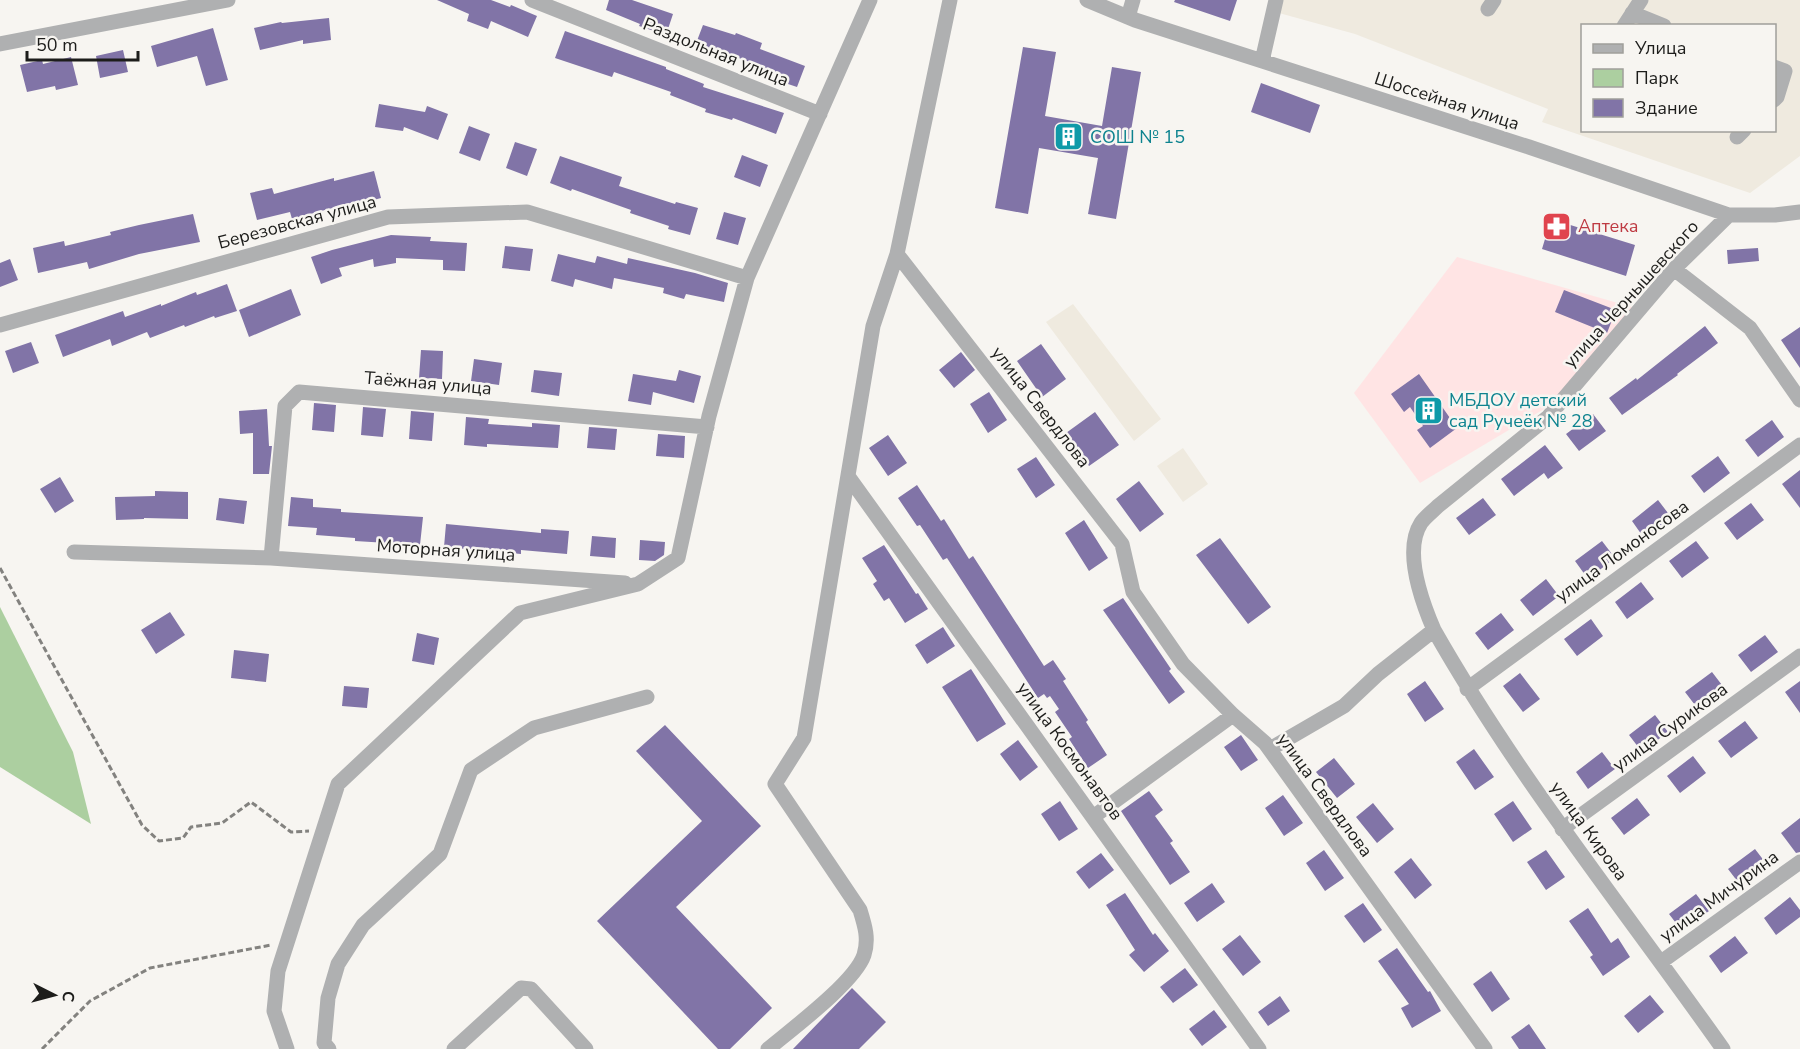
<svg xmlns="http://www.w3.org/2000/svg" width="1800" height="1049" viewBox="0 0 1800 1049" font-family="'Nunito Sans',sans-serif">
  <style>
    .built { fill: #efeadf; fill-rule: evenodd }
    .education { fill: #ffe4e4 }
    .green { fill: #accfa0 }
    .building { fill: #8174a7 }
    .lines { fill: none; stroke-linecap: round; stroke-linejoin: round }
    .path { stroke: #83827f; stroke-width: 3; stroke-dasharray: 6 3; stroke-linecap: butt }
    .minor { stroke: #afb0b1; stroke-width: 15 }
    .labels { text-anchor: middle; stroke-width: 5; stroke-linejoin: round; paint-order: stroke }
    .street-label { font-size: 18px; fill: #1d1d1b; stroke: #f7f5f1 }
    .culture-label { font-size: 18px; fill: #0d838f; stroke: #f7f5f1; text-anchor: start }
    .health-label { font-size: 18px; fill: #be3a42; stroke: #f7f5f1; text-anchor: start }
  </style>
  <rect width="100%" height="100%" fill="#f7f5f1"/>
  <!-- built -->
  <path class="built" d="M1283,0H1800V156L1750,193L1542,122L1548,109L1355,34L1279,13ZM1582,26H1774V130H1582Z
    M1073,304L1161,419L1134,441L1046,322Z
    M1183,448L1208,484L1183,502L1157,466Z"/>
  <!-- education -->
  <path class="education" d="M1457,257L1632,307L1549,406L1420,483L1354,393Z"/>
  <!-- green -->
  <path class="green" d="M0,607L73,752L91,824L0,767Z"/>
  <!-- building -->
  <path class="building" d="M437,0H491L510,7L511,5L537,16L528,37L491,21L488,29L467,21L469,14Z
    M609,0H632L673,14L666,35L639,26L640,24L606,10Z
    M1175,0H1237L1230,21L1174,2Z
    M329,18L331,40L303,44V40L260,50L254,28L281,22L282,23Z
    M703,25L735,35L736,33L762,43L760,49L805,66L797,87L770,78L773,71L723,52L722,55L695,46Z
    M213,28L228,80L206,86L197,56L157,67L151,46Z
    M565,31L666,67V69L704,84L703,87L784,113L776,134L733,118L732,120L705,112L706,109L670,95L671,92L614,72L612,77L555,58Z
    M1023,47L1056,52L1045,116L1102,126L1112,67L1141,72L1116,219L1088,214L1098,158L1039,148L1028,214L995,208Z
    M123,50L128,72L100,78L96,56Z
    M71,57L78,85L56,90L55,86L27,92L20,65L42,60L43,64Z
    M1261,83L1320,105L1310,133L1251,112Z
    M379,104L425,112L427,106L448,114L438,140L404,127L403,131L375,127Z
    M469,126L490,134L480,161L459,153Z
    M515,142L537,149L527,176L506,168Z
    M742,155L768,165L760,187L734,177Z
    M560,156L622,177L619,186L675,204L676,202L698,208L690,235L668,229L669,226L630,213L631,210L572,189L571,191L550,183Z
    M374,171L381,198L359,204L358,201L292,219L290,212L257,220L250,193L272,188L274,194L334,178V181Z
    M724,212L746,218L738,245L716,239Z
    M193,214L200,242L139,254L89,269L87,262L38,273L33,248L64,241L65,246L111,235L110,232L139,225Z
    M1551,219L1635,245L1626,276L1542,249Z
    M391,235L431,237L430,241L467,243L465,271L443,270V260L396,258V263L374,267L373,259L339,268L342,276L321,284L311,257L332,250Z
    M505,246L533,249L530,271L502,268Z
    M1758,248L1759,261L1728,264L1727,250Z
    M558,254L595,263L597,256L627,264L628,258L695,273L728,283L724,302L686,294L684,299L663,293L664,288L614,278L612,289L575,279L573,287L551,281Z
    M10,259L18,280L0,287V263Z
    M227,284L237,311L215,318L214,316L185,327L184,325L150,338L147,332L112,346L110,339L63,357L55,335L123,311L125,317L161,304V306L196,292L197,295Z
    M291,289L301,315L249,337L239,310Z
    M1564,290L1616,310L1607,333L1555,312Z
    M1705,326L1718,343L1677,374L1678,375L1622,415L1609,398L1636,378L1637,380Z
    M1800,327V368L1781,340Z
    M31,342L39,363L13,373L5,351Z
    M1041,344L1066,379L1042,397L1017,361Z
    M421,350L443,351L442,379L419,378Z
    M961,352L975,370L954,388L939,370Z
    M474,359L502,363L499,385L471,381Z
    M534,370L562,373L559,396L531,392Z
    M679,370L701,376L694,403L653,392L651,405L628,401L633,374L676,381Z
    M1419,374L1457,428L1430,448L1417,430L1423,426L1410,407L1404,412L1391,394Z
    M989,392L1007,420L988,433L970,404Z
    M314,403L336,405L334,432L312,430Z
    M363,407L386,409L383,437L361,435Z
    M267,409L269,446H272L269,474H253V433L240,434L239,411Z
    M411,411L434,413L432,441L409,439Z
    M1095,412L1119,445L1089,466L1066,433Z
    M1593,414L1606,431L1579,451L1566,434Z
    M466,417L489,419L488,424L532,427V423L560,425L558,448L487,444V447L464,445Z
    M1772,420L1784,437L1758,457L1745,440Z
    M589,427L617,429L615,450L587,448Z
    M658,434L685,436L684,458L656,456Z
    M888,435L907,463L888,476L869,448Z
    M1545,445L1563,468L1548,479L1544,473L1514,496L1501,479Z
    M1718,456L1730,473L1704,493L1691,476Z
    M1036,457L1055,485L1036,498L1017,469Z
    M1800,470V508L1782,484Z
    M60,477L74,501L55,513L40,489Z
    M1139,481L1164,514L1140,532L1116,499Z
    M917,485L941,521L944,519L969,559L973,556L1044,666L1053,660L1066,679L1063,681L1088,720L1086,722L1107,755L1088,768L1069,739L1072,737L1055,712L1059,709L1050,696L1047,698L1044,694L1038,698L947,558L943,560L920,525L917,526L898,498Z
    M155,491L188,492V519L144,518V519L116,520L115,497L155,496Z
    M291,497L313,499V507L341,509V512L423,517L420,545L355,541V538L316,535L317,528L288,526Z
    M219,498L247,501L244,524L216,520Z
    M1483,498L1496,515L1469,535L1456,518Z
    M1658,500L1671,517L1644,538L1632,521Z
    M1751,503L1764,520L1737,540L1724,523Z
    M1084,520L1108,558L1089,571L1065,533Z
    M446,524L541,533V529L569,531L567,554L521,550V554L444,547Z
    M592,536L616,538L615,558L590,556Z
    M1220,538L1271,607L1248,624L1196,555Z
    M640,540L665,542L664,555L655,561L639,560Z
    M1602,541L1615,558L1588,579L1575,561Z
    M1696,541L1709,558L1682,578L1669,561Z
    M884,545L916,594L918,593L928,609L905,623L889,598L884,601L873,584L877,581L862,558Z
    M1546,579L1559,596L1533,616L1520,600Z
    M1641,582L1654,599L1627,619L1615,602Z
    M1123,598L1171,669L1169,671L1185,692L1169,704L1103,610Z
    M170,612L185,635L156,654L141,630Z
    M1501,613L1514,630L1488,650L1475,633Z
    M1591,619L1603,636L1577,656L1564,639Z
    M943,627L955,646L927,664L915,645Z
    M417,633L439,638L434,665L412,661Z
    M1765,635L1778,652L1751,672L1738,655Z
    M234,650L269,654L266,682L231,678Z
    M971,669L1006,724L977,742L942,687Z
    M1712,672L1725,689L1698,709L1685,692Z
    M1520,673L1540,699L1523,712L1503,686Z
    M1425,681L1444,709L1425,722L1407,694Z
    M1800,681V713L1785,692Z
    M344,686L369,688L367,708L342,706Z
    M1655,715L1668,732L1642,752L1629,735Z
    M1745,721L1758,738L1731,758L1718,741Z
    M665,725L761,826L676,907L772,1008L730,1049H718L597,921L702,821L636,751Z
    M1241,735L1258,760L1241,771L1224,747Z
    M1018,740L1038,767L1020,781L1000,754Z
    M1474,749L1494,777L1475,790L1456,762Z
    M1602,752L1615,769L1588,789L1576,772Z
    M1693,756L1706,773L1680,793L1667,776Z
    M1334,758L1355,784L1337,798L1316,772Z
    M1149,791L1163,810L1155,816L1173,841L1170,843L1190,872L1170,885L1121,811Z
    M1283,795L1303,823L1284,836L1265,808Z
    M1637,798L1650,815L1624,835L1611,818Z
    M1060,801L1078,829L1059,841L1041,814Z
    M1513,801L1532,829L1513,842L1494,814Z
    M1373,803L1394,829L1377,843L1356,817Z
    M1800,818V852L1796,853L1781,833Z
    M1755,849L1768,866L1741,886L1728,869Z
    M1324,850L1344,878L1325,891L1306,863Z
    M1546,850L1565,877L1546,890L1527,862Z
    M1101,853L1114,870L1089,889L1076,872Z
    M1411,858L1432,885L1415,899L1394,872Z
    M1212,883L1225,902L1197,922L1184,903Z
    M1125,893L1153,935L1155,933L1169,951L1144,972L1129,955L1135,950L1106,905Z
    M1696,894L1709,911L1682,931L1669,914Z
    M1790,897L1800,910V917L1776,935L1764,918Z
    M1363,903L1382,930L1364,943L1344,916Z
    M1588,908L1611,943L1618,938L1630,957L1603,976L1590,957L1593,955L1569,921Z
    M1240,935L1261,962L1243,976L1222,949Z
    M1735,936L1748,953L1721,973L1709,956Z
    M1397,948L1428,992L1430,991L1441,1011L1412,1028L1401,1008L1409,1004L1378,961Z
    M1185,968L1198,985L1173,1003L1160,987Z
    M1491,971L1510,999L1492,1012L1473,984Z
    M852,988L886,1022L859,1049H793Z
    M1650,995L1664,1012L1638,1033L1624,1016Z
    M1280,996L1290,1011L1268,1026L1258,1012Z
    M1214,1010L1227,1027L1202,1046L1189,1029Z
    M1529,1024L1546,1049H1519L1511,1037Z"/>
  <g class="lines">
    <!-- path -->
    <path class="path" d="M0,568L142,825L159,841L183,838L191,827L222,823L251,802L291,832L309,831
      M42,1049L90,1001L150,968L271,945"/>
    <!-- minor -->
    <path class="minor" d="M532,0L820,114
      M1087,0L1135,20L1529,147L1729,215H1775L1800,212
      M1488,9L1494,0
      M1632,13L1664,26
      M1128,17L1133,0
      M1624,26L1641,0
      M0,44L228,0
      M1262,61L1276,0
      M1774,67L1785,71L1777,97L1774,100
      M1737,137L1744,130
      M897,254L1122,544L1133,592L1183,664L1233,715L1265,743L1485,1049
      M1674,269L1750,328L1800,400
      M0,325L388,217L527,212L747,278
      M848,476L1259,1049
      M74,552L271,558
      M625,583L271,558L285,406L299,392L707,427
      M1434,630C1518,778 1625,910 1723,1049
      M1467,689L1800,445
      M1270,749L1344,706L1378,674L1434,630C1422,602 1403,551 1421,523C1425,517 1433,511 1438,506L1548,417L1674,269L1729,215
      M1093,817L1233,715
      M1562,829L1800,656
      M1661,962L1800,862
      M287,1049L274,1011L278,971L338,784L520,613L638,584L678,558L709,416L747,278L870,0
      M329,1049L324,1043L328,998L338,964L363,925L440,854L471,770L534,728L647,697
      M454,1049L521,988L531,989L586,1049
      M768,1049C792,1029 855,982 864,955C869,939 865,926 860,910L775,784L804,738L873,326L897,254L950,0"/>
  </g>
  <!-- icons -->
  <defs>
    <symbol id="building-square" viewBox="-11 -11 22 22"><rect x="-9" y="-9" width="18" height="18" rx="4" fill="#0f9aa8" stroke="#f7f5f1"/><path d="M-4-6H4V6H1V3H-1V6H-4ZM-2.5-4.3h1.7v1.8h-1.7ZM.8-4.3h1.7v1.8H.8ZM-2.5-1h1.7V.8h-1.7ZM.8-1h1.7V.8H.8Z" fill="#fff"/></symbol>
    <symbol id="pharmacy-square" viewBox="-11 -11 22 22"><rect x="-9" y="-9" width="18" height="18" rx="4" fill="#e0444e" stroke="#f7f5f1"/><path d="M-2-6h4v4h4v4h-4v4h-4v-4h-4v-4h4Z" fill="#fff"/></symbol>
  </defs>
  <g fill-rule="evenodd">
    <use href="#building-square" x="1052" y="120" width="33" height="33"/>
    <use href="#pharmacy-square" x="1540" y="210" width="33" height="33"/>
    <use href="#building-square" x="1412" y="394" width="33" height="33"/>
  </g>
  <g class="labels">
    <!-- street labels -->
    <g class="street-label">
      <text transform="translate(716 52) rotate(22)" y="6">Раздольная улица</text>
      <text transform="translate(1447 101) rotate(18)" y="6">Шоссейная улица</text>
      <text transform="translate(297 222) rotate(-15)" y="6">Березовская улица</text>
      <text transform="translate(1631 294) rotate(-48)" y="6">улица Чернышевского</text>
      <text transform="translate(428 383) rotate(5)" y="6">Таёжная улица</text>
      <text transform="translate(1041 407) rotate(52)" y="6">улица Свердлова</text>
      <text transform="translate(446 550) rotate(4)" y="6">Моторная улица</text>
      <text transform="translate(1622 551) rotate(-36)" y="6">улица Ломоносова</text>
      <text transform="translate(1670 727) rotate(-36)" y="6">улица Сурикова</text>
      <text transform="translate(1070 751) rotate(54)" y="6">улица Космонавтов</text>
      <text transform="translate(1325 795) rotate(54)" y="6">улица Свердлова</text>
      <text transform="translate(1589 831) rotate(54)" y="6">улица Кирова</text>
      <text transform="translate(1719 896) rotate(-36)" y="6">улица Мичурина</text>
    </g>
    <!-- culture labels -->
    <g class="culture-label">
      <text x="1090" y="143">СОШ № 15</text>
      <text x="1449" y="406">МБДОУ детский<tspan x="1449" dy="21">сад Ручеёк № 28</tspan></text>
    </g>
    <!-- health labels -->
    <g class="health-label">
      <text x="1578" y="232">Аптека</text>
    </g>
  </g>
  <!-- legend -->
  <rect x="1581" y="24" width="195" height="108" fill="#f7f5f1" stroke="#a09f9b" stroke-width="1.5"/>
  <rect x="1593" y="44" width="30" height="9" fill="#afb0b1" stroke="#a09f9b" stroke-width="1.5"/>
  <text x="1635" y="54" font-size="18" fill="#1d1d1b">Улица</text>
  <rect x="1593" y="69" width="30" height="18" fill="#accfa0" stroke="#a09f9b" stroke-width="1.5"/>
  <text x="1635" y="84" font-size="18" fill="#1d1d1b">Парк</text>
  <rect x="1593" y="99" width="30" height="18" fill="#8174a7" stroke="#a09f9b" stroke-width="1.5"/>
  <text x="1635" y="114" font-size="18" fill="#1d1d1b">Здание</text>
  <!-- north arrow -->
  <g transform="translate(54 995) rotate(96)" stroke="#f7f5f1" stroke-width="4.5" paint-order="stroke">
  <path d="M0-4.5L10 22L0 15L-10 22Z" fill="#1d1d1b"/>
  <text y="-9" font-size="16" font-weight="bold" text-anchor="middle" fill="#1d1d1b">С</text>
  </g>
  <!-- scale -->
  <path d="M27 51v9h111v-9" fill="none" stroke="#1d1d1b" stroke-width="3"/>
  <text x="36" y="51" font-size="18" fill="#1d1d1b" stroke="#f7f5f1" stroke-width="4.5" paint-order="stroke">50 m</text>
</svg>
